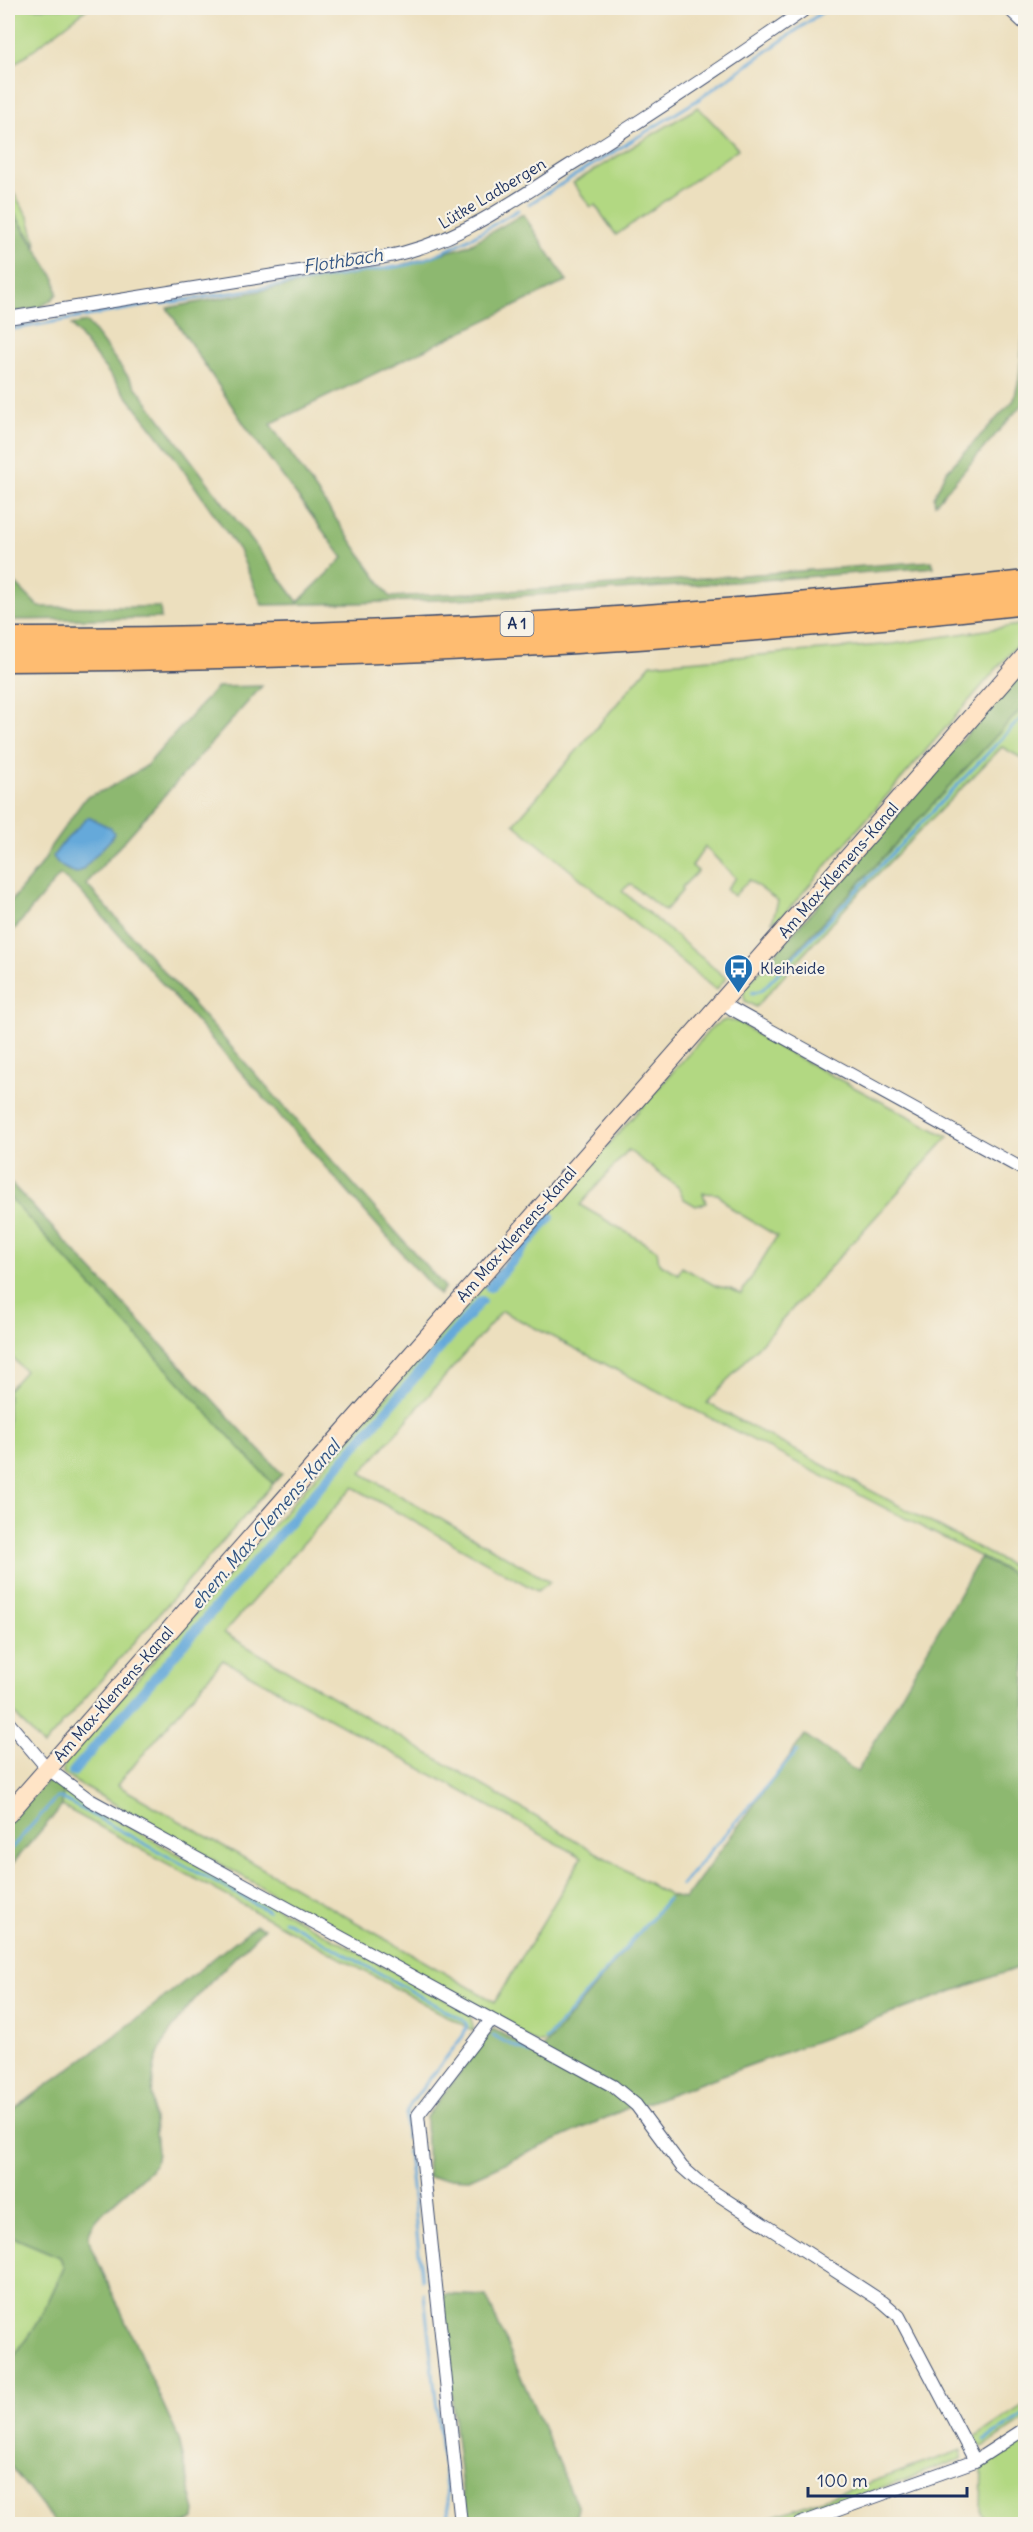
<svg xmlns="http://www.w3.org/2000/svg" width="1033" height="2532" viewBox="0 0 1033 2532" font-family="Delius,sans-serif">
  <style>
    .green { fill: #b2d882; stroke: #668470; stroke-width: 1.5; fill-rule: evenodd }
    .forest { fill: #8db870; stroke: #547467; stroke-width: 1.5 }
    .water { fill: #65a9da; stroke: #406c9c; stroke-width: 1.5 }
    .lines { fill: none; stroke-linecap: round; stroke-linejoin: round }
    .stream { stroke: #65a9da; stroke-width: 3 }
    .canal { stroke: #65a9da; stroke-width: 10 }
    .street-casing { stroke: #3a496c; stroke-width: 14 }
    .secondary-casing { stroke: #3a496c; stroke-width: 20 }
    .highway-casing { stroke: #3a496c; stroke-width: 25 }
    .street { stroke: #fff; stroke-width: 12 }
    .secondary { stroke: #ffe4c6; stroke-width: 18 }
    .highway { stroke: #febc71; stroke-width: 22 }
    .labels { text-anchor: middle; stroke-width: 4.5; stroke-linejoin: round; paint-order: stroke }
    .shield { fill: #f7f3e8; stroke: #5d6a87; stroke-width: 1.5 }
    .shield-label { font-size: 15px; font-weight: bold; fill: #1b2f5e }
    .street-label { font-size: 16px; fill: #1b2f5e; stroke: #f7f3e8 }
    .poi-label { font-size: 16px; fill: #1b2f5e; stroke: #f7f3e8; text-anchor: start }
    .water-label { font-size: 18px; font-style: italic; fill: #315483; stroke: #f7f3e8 }
  </style>
  <rect width="100%" height="100%" fill="#f7f3e8"/>
  <filter id="ink" filterUnits="userSpaceOnUse"><feTurbulence type="fractalNoise" baseFrequency=".0167" numOctaves="2"/><feDisplacementMap in="SourceGraphic" scale="12" xChannelSelector="R" yChannelSelector="G"/><feConvolveMatrix kernelMatrix="1 2 1 2 8 2 1 2 1" color-interpolation-filters="sRGB"/></filter>
  <filter id="wash" filterUnits="userSpaceOnUse"><feTurbulence type="fractalNoise" baseFrequency=".008" numOctaves="4" result="noise"/><feDisplacementMap in="SourceGraphic" scale="24" xChannelSelector="R" yChannelSelector="G"/><feGaussianBlur stdDeviation="1.35" result="paint"/><feColorMatrix in="noise" values="0 0 0 0 0 0 0 0 0 0 0 0 0 0 0 0 0 1.4 0 .05"/><feComposite in="paint" operator="in"/></filter>
  <g filter="url(#wash)">
    <rect width="100%" height="100%" fill="#ecdfbe"/>
    <!-- green -->
    <path class="green" d="M8,8H88L8,69Z
      M698,107L738,149L616,235L595,205L591,207L573,183Z
      M8,184L29,218L37,247L8,204Z
      M1025,624V636L781,918L772,922L778,901L749,880L734,896L726,889L736,878L705,847L692,866L698,871L682,887V891L665,911L630,884L622,891L726,978L716,990L514,824L651,664L894,644Z
      M1025,705V760L1002,747L856,896L756,1007L745,1001L743,990L760,971L784,964Z
      M725,1020L739,1022L763,1039L948,1137L707,1403L1025,1573V1580L502,1311L361,1473L550,1582L537,1591L353,1487L224,1633L670,1896L548,2043H537L72,1780L63,1773L64,1762L713,1026ZM628,1150L678,1187L684,1199L696,1206L706,1203L703,1193L718,1194L733,1210L777,1236L741,1294L731,1289L716,1286L682,1267L678,1274L659,1263L657,1250L580,1205ZM223,1660L582,1857L495,2002L117,1785Z
      M8,1196L273,1484L43,1746L8,1706V1390L25,1371L8,1353Z
      M63,1791L462,2009L470,2015L474,2031L62,1806Z
      M8,2235L60,2257L64,2268L39,2321L8,2365Z
      M1025,2404V2419L983,2447L970,2441Z
      M1025,2435V2524H989L981,2513L982,2464Z
      M962,2450L961,2459L782,2524H752Z"/>
    <!-- forest -->
    <path class="forest" d="M8,204L55,279L57,294C44,310 27,310 8,313Z
      M523,214L567,281L270,424L390,597L585,587L932,561L934,567C710,584 487,602 262,605L239,550L173,455L71,325L87,322L298,602L343,558L246,427L167,308L398,266L467,246Z
      M1023,336L1026,337L1025,401L935,504L934,497L945,473L1014,400L1019,379Z
      M8,576L39,607H160L161,618L8,620Z
      M1025,668V705L784,964L760,971Z
      M262,686L86,884L445,1287L439,1295L80,891L60,875L8,937V905L44,861L51,846L86,797L107,789L145,767L217,687Z
      M8,1180L282,1474L273,1484L8,1196Z
      M980,1558L1025,1580V1965L646,2103L630,2107L469,2179L428,2177L426,2117L493,2029L539,2054L670,1896L685,1899L805,1735L857,1772Z
      M47,1781L55,1784L63,1791L62,1806L8,1869V1822Z
      M256,1925L264,1928C232,1962 165,2019 155,2065C149,2092 155,2125 157,2153L155,2164C141,2182 91,2215 89,2235C88,2245 96,2257 100,2266L179,2439L195,2512L194,2519L186,2524H56L8,2463V2365L39,2321L64,2268L60,2257L8,2235V2114L133,2022Z
      M440,2294L486,2296L578,2508L574,2524H466Z"/>
    <!-- water -->
    <path class="water" d="M88,817L111,828L114,833L112,838L82,870L77,873C66,870 58,866 53,856L62,844Z"/>
    <g class="lines">
      <!-- stream -->
      <path class="stream" d="M529,204L696,101L828,8
        M161,304L407,265C448,253 482,232 518,210
        M8,330L150,305
        M752,993L762,990L1026,713
        M8,1852L56,1798H61L268,1911
        M681,1885L797,1751
        M284,1920L463,2020L467,2025L463,2036L411,2103L406,2114V2138
        M493,2036L531,2054
        M546,2040L668,1899
        M408,2151L422,2280
        M424,2294L450,2524
        M984,2441L1026,2413"/>
      <!-- canal -->
      <path class="canal" d="M490,1287L550,1217
        M73,1772L481,1301"/>
    </g>
  </g>
  <g filter="url(#ink)">
    <g class="lines">
      <defs>
        <path id="street" d="M1008,8L1026,25
          M8,318L380,258C453,245 506,206 567,167C649,116 728,63 807,8
          M723,1002L732,1009L1026,1171
          M8,1722L47,1768L90,1800L613,2086L636,2105L682,2167L700,2183L883,2302L899,2316L975,2461
          M461,2524L418,2115L491,2020
          M799,2524L975,2461L1026,2428"/>
        <path id="secondary" d="M8,1814C347,1427 688,1043 1026,655"/>
        <path id="highway" d="M8,639C348,640 687,618 1026,582
          M8,660C347,659 688,641 1026,603"/>
      </defs>
      <!-- street casing -->
      <use href="#street" class="street-casing"/>
      <!-- secondary casing -->
      <use href="#secondary" class="secondary-casing"/>
      <!-- highway casing -->
      <use href="#highway" class="highway-casing"/>
      <!-- street -->
      <use href="#street" class="street"/>
      <!-- secondary -->
      <use href="#secondary" class="secondary"/>
      <!-- highway -->
      <use href="#highway" class="highway"/>
    </g>
  </g>
  <!-- icons -->
  <defs>
    <symbol id="bus-pin" viewBox="-11 -11 22 30"><path d="M0 17L-7.5 6A9.5 9.5 0 1 1 7.5 6Z" fill="#1f6fb2" stroke="#f7f3e8"/><path d="M-5-6H5V4H4V6H2V4H-2V6H-4V4H-5ZM-3.5-4V0h7V-4ZM-3.5 1.2v1.5H-2V1.2ZM2 1.2v1.5H3.5V1.2Z" fill="#fff"/></symbol>
  </defs>
  <g fill-rule="evenodd">
    <use href="#bus-pin" x="722" y="952" width="33" height="45"/>
  </g>
  <g class="labels">
    <!-- shield labels -->
    <rect class="shield" x="500.5" y="612" width="33" height="24" rx="4.5"/>
    <g class="shield-label">
      <text x="517" y="629">A 1</text>
    </g>
    <!-- street labels -->
    <g class="street-label">
      <text transform="translate(492 193) rotate(-31)" y="6">Lütke Ladbergen</text>
      <text transform="translate(838 870) rotate(-49)" y="6">Am Max-Klemens-Kanal</text>
      <text transform="translate(516 1234) rotate(-49)" y="6">Am Max-Klemens-Kanal</text>
      <text transform="translate(113 1694) rotate(-49)" y="6">Am Max-Klemens-Kanal</text>
    </g>
    <!-- poi labels -->
    <g class="poi-label">
      <text x="760" y="974">Kleiheide</text>
    </g>
    <!-- water labels -->
    <g class="water-label">
      <text transform="translate(343 261) rotate(-9)" y="6">Flothbach</text>
      <text transform="translate(265 1525) rotate(-49)" y="6">ehem. Max-Clemens-Kanal</text>
    </g>
  </g>
  <!-- margin -->
  <rect width="1033" height="2532" fill="none" stroke="#f7f3e8" stroke-width="30"/>
  <!-- scale -->
  <path d="M808 2487v9h159v-9" fill="none" stroke="#1b2f5e" stroke-width="3"/>
  <text x="817" y="2487" font-size="18" fill="#1b2f5e" stroke="#f7f3e8" stroke-width="4.5" paint-order="stroke">100 m</text>
</svg>
